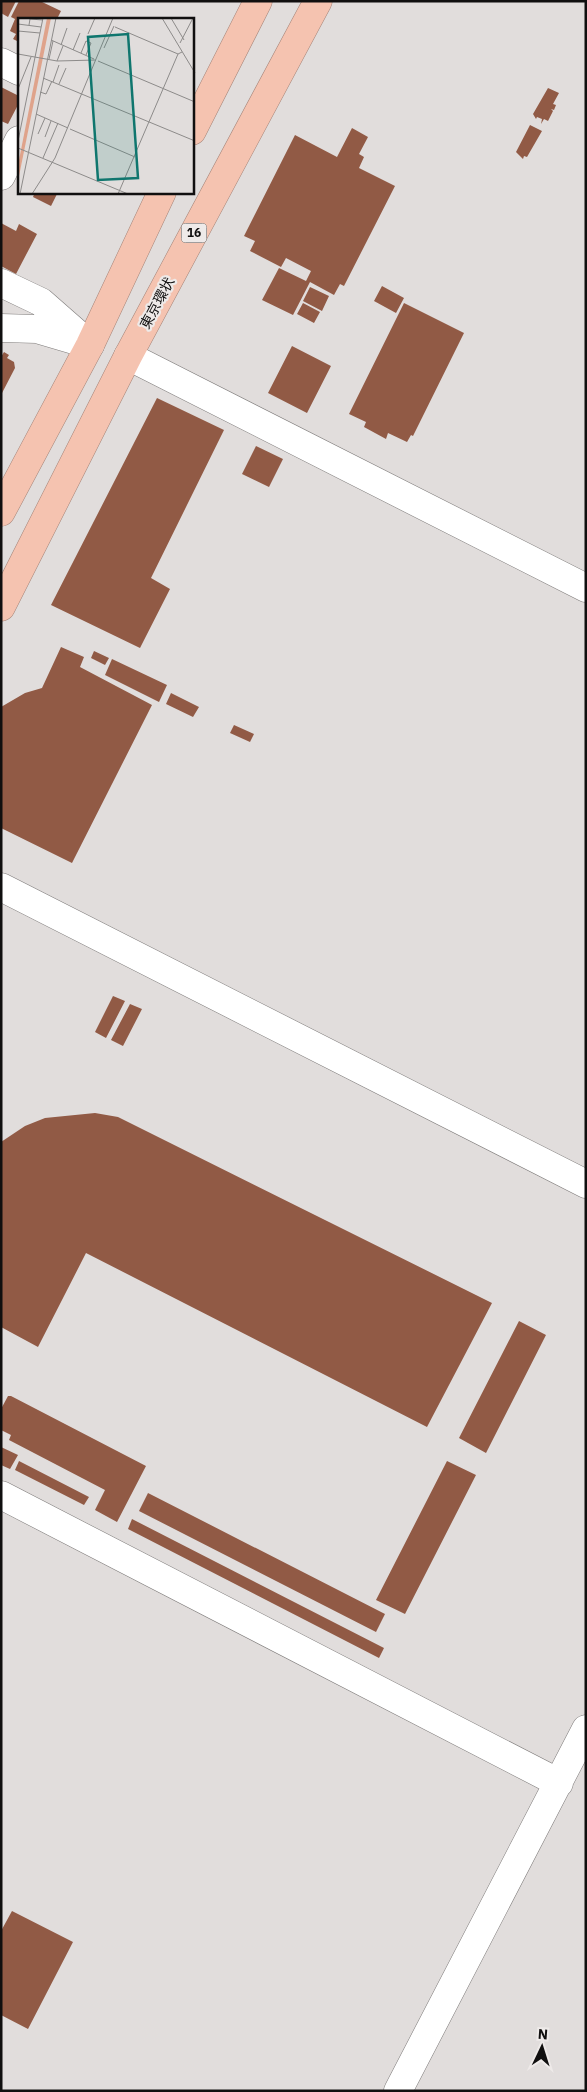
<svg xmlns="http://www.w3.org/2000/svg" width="587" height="2092" viewBox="0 0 587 2092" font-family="'IBM Plex Sans','Noto Sans JP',sans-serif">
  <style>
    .building { fill: #915a45 }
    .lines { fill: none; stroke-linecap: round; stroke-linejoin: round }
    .street-casing { stroke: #7e7b7a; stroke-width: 29 }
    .secondary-casing { stroke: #7e7b7a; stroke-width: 29 }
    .highway-casing { stroke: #a58478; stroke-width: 29 }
    .street { stroke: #fff; stroke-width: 28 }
    .secondary { stroke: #fff; stroke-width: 28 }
    .highway { stroke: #f5c3b0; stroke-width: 28 }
    .labels { text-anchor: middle; stroke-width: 4.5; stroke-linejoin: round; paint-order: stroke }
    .shield { fill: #eeeae9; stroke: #535150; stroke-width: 1 }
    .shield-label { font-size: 12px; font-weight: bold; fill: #100f0f }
    .street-label { font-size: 14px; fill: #100f0f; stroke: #eeeae9 }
    .inset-road { fill: none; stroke: #8d8b8a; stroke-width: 1 }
    .view { fill: #0f766e; fill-opacity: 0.15; stroke: #0f766e; stroke-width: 2.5 }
    .inset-edge { fill: none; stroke: #100f0f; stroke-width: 2.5 }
  </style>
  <rect width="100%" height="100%" fill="#e1dddc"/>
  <!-- building -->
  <path class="building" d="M1,1H16L8,17L1,13Z
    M19,1H40L61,11L57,19H19V42L13,39L16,34L10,31L15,19L11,17Z
    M1,87L19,96V103L8,124L1,121Z
    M548,88L559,93L553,104L556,105L554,110L551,109L553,111L548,121L544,119L541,124L542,119L537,117L536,119L533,114Z
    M530,125L542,131L527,157L524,156L523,159L516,152Z
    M352,128L368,137L359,154L364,157L359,168L395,186L344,286L340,284L334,295L310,282L293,315L262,300L279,268L306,281L311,271L286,258L281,267L250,251L255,241L244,236L295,135L337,157Z
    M35,192H58L51,206L33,197Z
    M1,223L16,231L19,224L37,234L16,274L1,266Z
    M382,286L404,298L396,313L374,301Z
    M310,287L329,296L322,311L303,301Z
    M303,303L320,312L314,323L297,314Z
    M404,303L464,333L413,436L411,435L407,442L388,433L386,439L364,427L366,422L349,414Z
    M292,346L331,366L307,413L268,393Z
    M4,352L9,355L7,358L14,362L15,368L1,395V357Z
    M157,398L224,430L151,578L170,589L140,648L51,605Z
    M256,446L283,459L269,487L242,474Z
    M61,647L84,657L80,667L152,705L72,863L1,828V707L25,693L42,688Z
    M94,651L109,658L105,665L91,658Z
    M112,659L167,685L159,702L105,675Z
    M171,693L199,707L193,717L166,704Z
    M234,725L254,734L250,742L230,733Z
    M113,996L125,1001L106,1038L95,1032Z
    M130,1004L142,1009L123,1046L111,1040Z
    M95,1113L118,1117L492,1303L427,1427L86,1253L38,1347L1,1327V1142L25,1126L45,1118Z
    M519,1321L546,1335L486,1453L459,1438Z
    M8,1396H11L146,1466L117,1522L95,1510L105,1490L9,1440L11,1435L1,1430V1409Z
    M1,1447L18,1455L10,1469L1,1465Z
    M19,1461L89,1497L84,1505L15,1470Z
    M447,1461L476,1475L405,1614L376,1600Z
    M148,1493L385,1614L376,1632L139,1511Z
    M132,1519L384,1648L379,1658L128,1529Z
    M12,1911L73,1942L28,2029L1,2015V1931Z"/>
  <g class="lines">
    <defs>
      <path id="street" d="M1,62L19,71
        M1,176L19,140
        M1,283L41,302L90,345
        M1,328L37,329L81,342
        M128,356L586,588
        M1,1495L559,1783
        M398,2091L586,1729"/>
      <path id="secondary" d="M1,887L586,1184"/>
      <path id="highway" d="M192,131L258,1
        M1,512L90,345L162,192
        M1,607L128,356L318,1"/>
    </defs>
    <!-- street casing -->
    <use href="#street" class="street-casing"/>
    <!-- secondary casing -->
    <use href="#secondary" class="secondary-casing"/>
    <!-- highway casing -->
    <use href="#highway" class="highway-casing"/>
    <!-- street -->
    <use href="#street" class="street"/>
    <!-- secondary -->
    <use href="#secondary" class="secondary"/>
    <!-- highway -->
    <use href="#highway" class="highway"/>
  </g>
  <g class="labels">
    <!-- shield labels -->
    <rect class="shield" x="181.5" y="223.5" width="25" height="19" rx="4"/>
    <g class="shield-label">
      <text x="194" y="237">16</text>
    </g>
    <!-- street labels -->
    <g class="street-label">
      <text transform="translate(157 303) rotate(-62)" y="5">東京環状</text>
    </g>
  </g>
  <!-- overview -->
  <g transform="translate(18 18)">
    <rect width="176" height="176" fill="#e1dddc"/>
    <path d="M29,0H33L0,163V147Z" fill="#dfa38b"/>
    <path class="inset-road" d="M144,0L177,55M153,0L166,22M0,6L23,9M11,7L12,1L25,2M97,9L160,36M0,13L22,15M70,16L77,0M33,22L76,41M162,25L175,0M43,27L49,10M86,30L96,8M55,32L62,15M63,35L68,23L73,25L68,37M0,36L39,43L78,42M31,41L35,23M39,43L45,28M80,43L177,84M25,60L177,123M35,64L41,47M41,66L48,50M0,71L13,39M22,74L28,76L34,63M18,96L50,110M52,111L117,139M20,116L27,100M27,119L33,103M0,123L25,0M0,130L110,176M25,140L40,105M2,176L38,0M14,176L37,140L95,0M100,176L160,36L164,34"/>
    <path class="view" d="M110,16L120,160L80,162L70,19Z"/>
    <rect width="176" height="176" class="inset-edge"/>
  </g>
  <!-- border -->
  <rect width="587" height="2092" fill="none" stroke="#100f0f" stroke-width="5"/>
  <!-- north arrow -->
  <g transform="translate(542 2047) rotate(4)" stroke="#eeeae9" stroke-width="4" paint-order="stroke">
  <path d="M0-4L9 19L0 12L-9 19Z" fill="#100f0f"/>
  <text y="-8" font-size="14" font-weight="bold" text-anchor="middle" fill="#100f0f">N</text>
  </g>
</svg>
